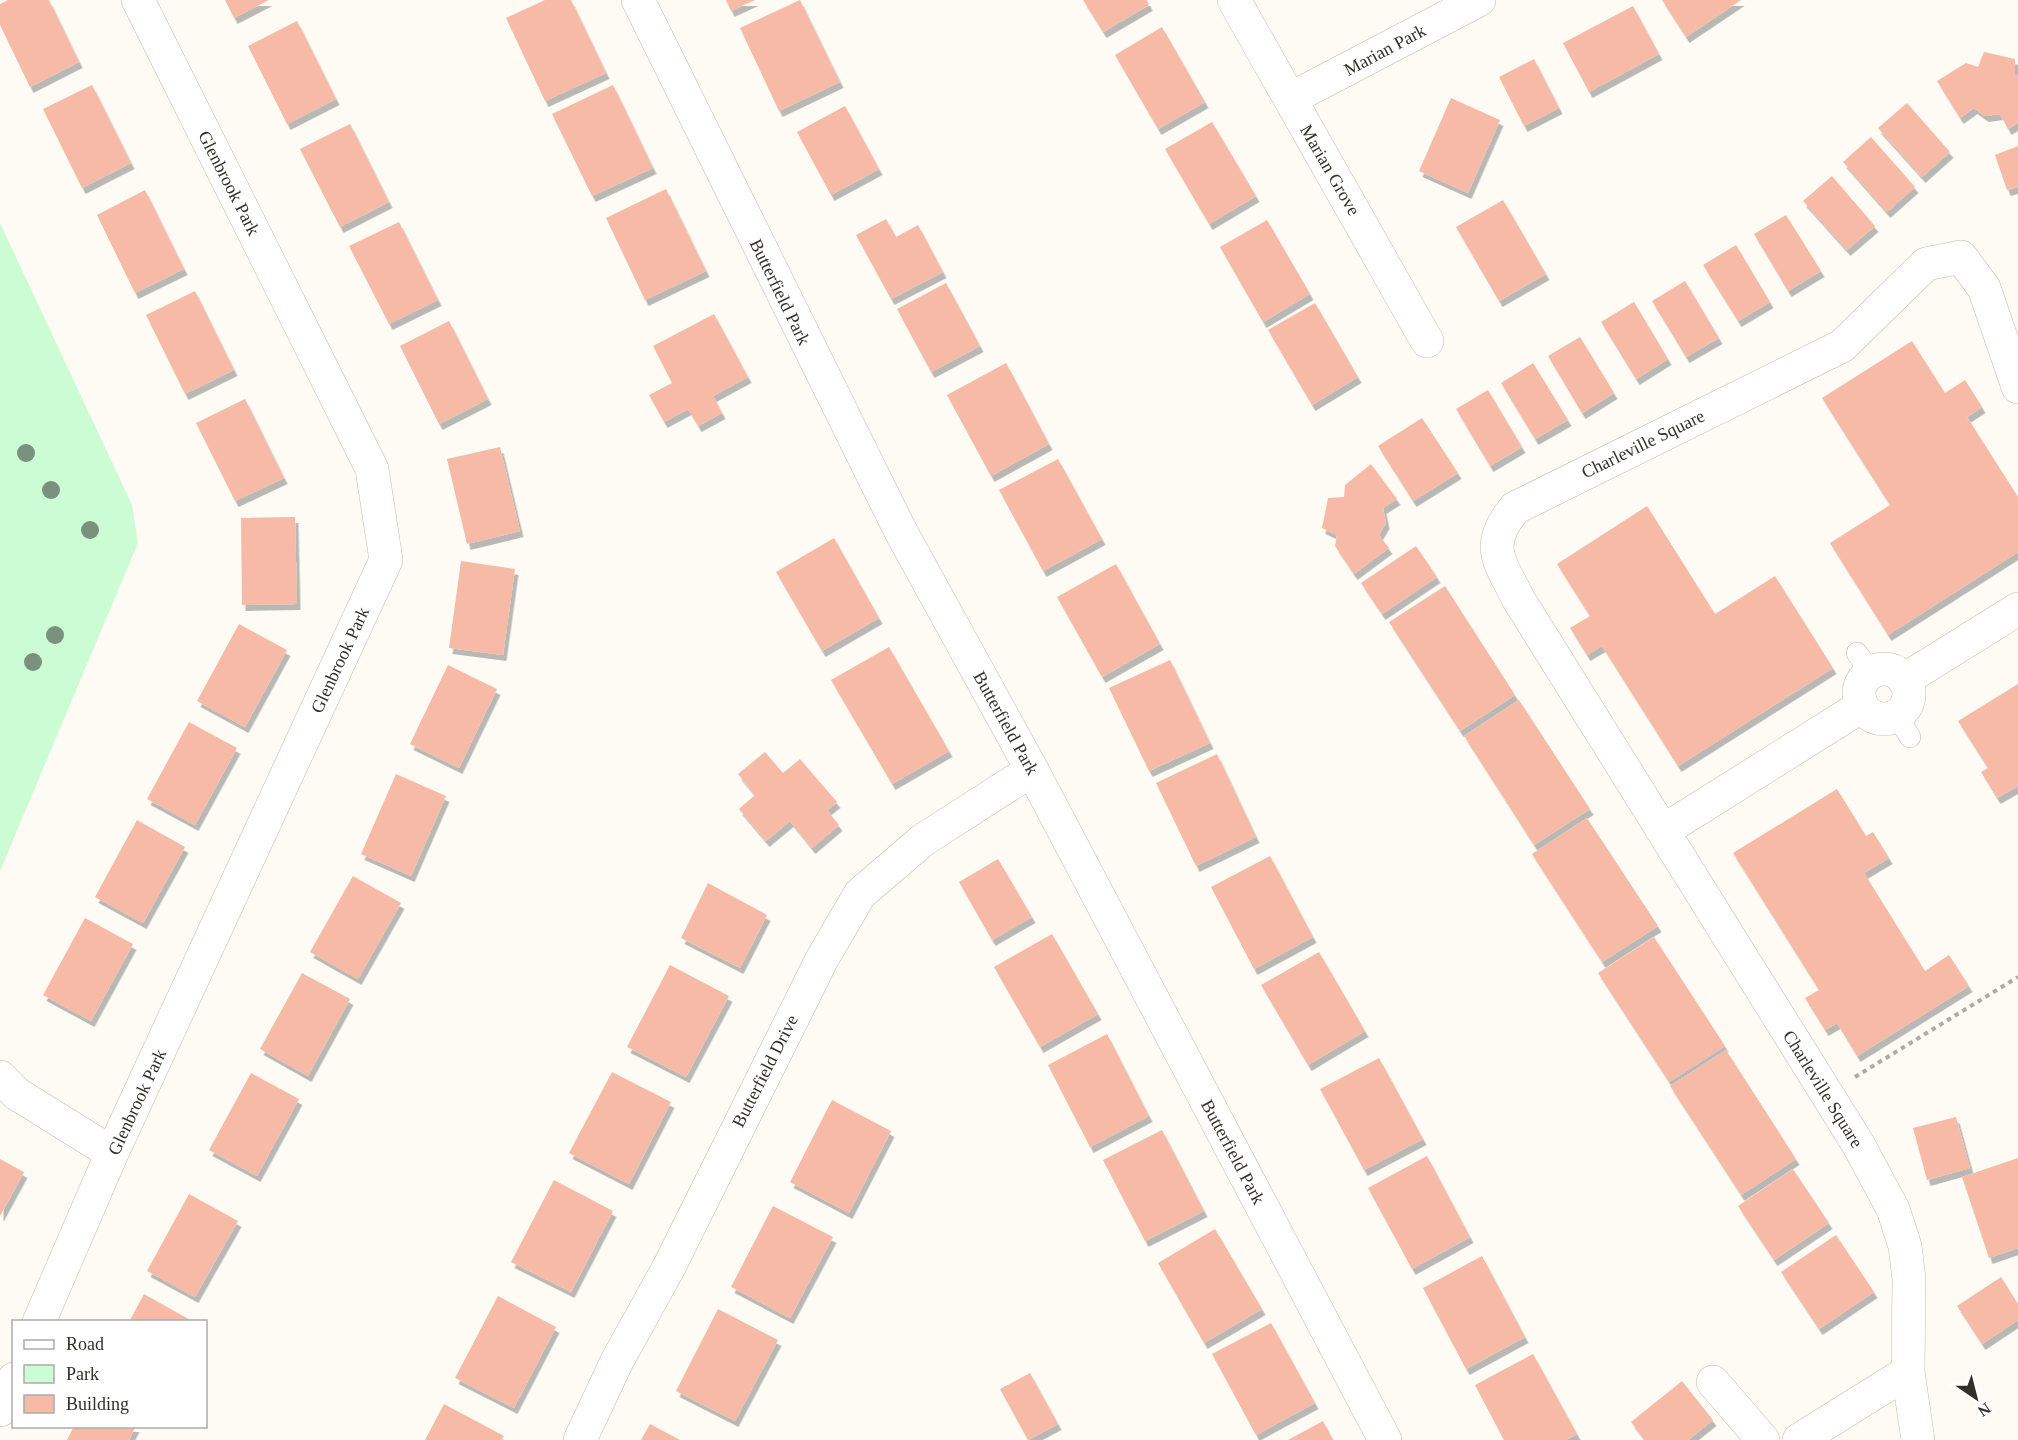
<svg xmlns="http://www.w3.org/2000/svg" width="2018" height="1440" viewBox="0 0 2018 1440" font-family="'Times New Roman',serif">
  <style>
    .green { fill: #cbfcd3 }
    .building { fill: #f7baa7; filter: url(#shadow) }
    .lines { fill: none; stroke-linecap: round; stroke-linejoin: round }
    .service-casing { stroke: #c3bbac; stroke-width: 22 }
    .minor-casing { stroke: #c3bbac; stroke-width: 34 }
    .path { stroke: #aeaba5; stroke-width: 4; stroke-dasharray: 4.5 4.5; stroke-linecap: butt }
    .service { stroke: #fff; stroke-width: 21 }
    .minor { stroke: #fff; stroke-width: 33 }
    .tree { fill: #79917d }
    .labels { text-anchor: middle; stroke-width: 5; stroke-linejoin: round; paint-order: stroke }
    .street-label { font-size: 18px; fill: #33302a; stroke: #fff }
  </style>
  <defs>
    <filter id="shadow"><feDropShadow dx="3.5" dy="6" stdDeviation="0" flood-color="#0004"/></filter>
  </defs>
  <rect width="100%" height="100%" fill="#fefbf5"/>
  <!-- green -->
  <path class="green" d="M0,223L132,505L138,543L0,871Z"/>
  <!-- building -->
  <path class="building" d="M8,0H49L79,62L30,87L0,25V4Z
    M225,0H269L234,18Z
    M545,0H571L606,73L545,101L506,18Z
    M726,0H755L731,11Z
    M800,0L840,82L779,111L740,28Z
    M1083,0H1147L1149,5L1103,32Z
    M1662,0H1741L1686,37Z
    M1633,6L1659,54L1589,92L1563,43Z
    M297,21L336,99L287,124L248,46Z
    M1162,27L1205,102L1158,129L1115,55Z
    M1984,52L2015,59V75L2018,76V123L2008,129L2000,114L1985,116L1974,108L1960,118L1937,81L1966,63L1978,67Z
    M1534,59L1559,108L1524,126L1499,77Z
    M92,85L131,163L82,188L43,109Z
    M613,85L653,168L592,196L552,114Z
    M1451,98L1500,120L1468,193L1419,171Z
    M1907,103L1950,152L1922,177L1878,128Z
    M845,106L879,169L831,195L797,132Z
    M1212,122L1256,196L1209,224L1165,149Z
    M350,124L389,202L340,227L300,149Z
    M1871,137L1915,187L1887,212L1843,162Z
    M2018,146V187L2007,190L1995,155Z
    M1832,176L1875,226L1847,250L1803,201Z
    M666,189L706,271L645,300L606,218Z
    M145,190L184,269L135,293L97,215Z
    M1503,200L1546,274L1499,301L1456,227Z
    M1786,215L1821,271L1788,291L1754,234Z
    M886,219L896,237L918,225L943,272L891,299L856,235Z
    M1267,220L1310,294L1263,322L1220,247Z
    M399,222L438,300L389,324L349,246Z
    M1736,245L1770,302L1738,321L1703,265Z
    M1685,281L1719,338L1686,357L1652,301Z
    M946,283L980,346L931,372L897,309Z
    M195,291L234,370L185,394L146,315Z
    M1634,302L1668,359L1636,379L1601,322Z
    M1315,303L1358,377L1312,405L1268,330Z
    M714,314L748,377L713,396L722,413L698,426L688,409L664,422L649,395L672,383L653,346Z
    M449,321L488,399L439,424L400,346Z
    M1580,337L1614,393L1582,413L1548,356Z
    M1912,341L1945,393L1965,380L1982,407L1967,417L2018,497V552L1888,635L1830,543L1890,505L1822,398Z
    M1006,363L1049,444L991,476L947,395Z
    M1533,363L1568,420L1535,439L1501,383Z
    M1488,390L1522,447L1490,466L1456,409Z
    M245,399L284,478L235,501L196,423Z
    M1422,418L1458,473L1413,501L1378,446Z
    M500,447L520,531L467,544L447,459Z
    M1058,459L1102,539L1043,571L999,490Z
    M1371,464L1397,499L1383,508L1386,523L1379,535L1389,548L1354,574L1335,546L1337,535L1322,528L1328,498L1344,497L1345,485Z
    M1647,506L1715,614L1775,576L1833,668L1678,766L1602,646L1587,655L1570,628L1590,616L1557,564Z
    M295,517L297,604L242,605L241,518Z
    M834,538L879,618L822,651L776,572Z
    M1416,546L1437,577L1382,614L1361,583Z
    M461,561L515,569L503,655L449,648Z
    M1116,564L1160,644L1102,677L1057,597Z
    M1445,586L1515,695L1460,731L1389,622Z
    M239,624L287,650L245,727L197,701Z
    M889,647L949,751L892,784L831,680Z
    M1170,660L1210,743L1149,771L1109,688Z
    M448,665L497,689L459,768L410,744Z
    M2018,684V786L1997,798L1981,772L1988,768L1958,721Z
    M1519,700L1590,809L1534,845L1464,736Z
    M189,722L237,748L195,825L147,799Z
    M765,752L783,773L800,759L837,802L827,810L839,825L812,848L790,821L766,841L739,809L755,795L738,774Z
    M1217,754L1256,837L1196,866L1156,783Z
    M396,774L446,796L411,876L361,854Z
    M1837,789L1866,836L1873,832L1889,858L1864,873L1925,971L1949,955L1969,986L1857,1056L1837,1023L1825,1030L1805,998L1819,990L1733,853Z
    M1587,818L1658,926L1602,962L1532,854Z
    M137,820L185,847L143,923L95,897Z
    M1270,856L1313,937L1254,969L1211,887Z
    M998,859L1032,917L992,940L959,882Z
    M353,876L401,903L358,979L310,952Z
    M708,883L767,915L740,968L681,938Z
    M85,918L133,944L91,1021L43,995Z
    M1052,934L1098,1014L1040,1047L994,967Z
    M1654,937L1725,1046L1669,1082L1598,973Z
    M1319,952L1365,1031L1308,1065L1261,985Z
    M670,965L729,996L686,1077L627,1047Z
    M302,973L350,999L308,1076L260,1049Z
    M1107,1034L1149,1116L1090,1147L1048,1065Z
    M1726,1050L1796,1159L1741,1195L1670,1086Z
    M1379,1058L1423,1139L1364,1170L1320,1089Z
    M612,1072L671,1102L629,1184L569,1153Z
    M251,1073L299,1099L257,1176L209,1150Z
    M832,1100L891,1131L849,1213L790,1182Z
    M1956,1117L1970,1168L1927,1180L1913,1128Z
    M1162,1130L1204,1211L1145,1241L1103,1160Z
    M1427,1156L1470,1237L1412,1269L1368,1188Z
    M2018,1158V1248L1989,1258L1962,1177Z
    M0,1159L24,1172L0,1216Z
    M1793,1169L1829,1223L1774,1260L1738,1206Z
    M554,1180L613,1211L571,1292L511,1262Z
    M189,1194L238,1221L195,1297L147,1271Z
    M773,1206L833,1237L790,1318L731,1287Z
    M1215,1229L1262,1309L1204,1343L1158,1263Z
    M1836,1235L1874,1292L1819,1329L1781,1272Z
    M1482,1256L1525,1337L1466,1369L1423,1288Z
    M2001,1277L2018,1304V1320L1982,1344L1957,1306Z
    M144,1294L194,1322H129Z
    M498,1296L556,1327L514,1408L455,1378Z
    M718,1309L778,1340L735,1421L676,1391Z
    M1271,1323L1315,1403L1256,1435L1212,1354Z
    M1533,1354L1577,1434L1566,1440H1504L1475,1385Z
    M1030,1373L1058,1424L1028,1440L1000,1389Z
    M1682,1381L1713,1420L1688,1440H1645L1631,1422Z
    M444,1404L504,1436L501,1440H425Z
    M1323,1421L1333,1440H1288Z
    M650,1424L680,1440H641Z
    M74,1426H136L129,1440H67Z"/>
  <g class="lines">
    <defs>
      <path id="service" d="M1857,653L1871,673
        M1897,716L1910,737"/>
      <path id="minor" d="M638,0L900,530L1032,770L1385,1440
        M1234,0L1427,341
        M1290,99L1479,0
        M1859 694a25 25 0 1 1 50 0a25 25 0 1 1-50 0Z
        M1904,680L2018,609
        M1663,831L1862,706
        M0,1077L17,1094L112,1153
        M39,1322L112,1153L386,560L372,469L138,0
        M1713,1382L1763,1440
        M0,1410L14,1379
        M580,1440L617,1361L669,1267L822,959L860,894L923,840L1032,770
        M1799,1440L1908,1372
        M1918,1440L1908,1372L1909,1279L1905,1246L1893,1209L1858,1144L1519,600C1500,562 1483,546 1515,508L1842,346L1926,264L1961,257L1984,288L2018,387"/>
    </defs>
    <!-- service casing -->
    <use href="#service" class="service-casing"/>
    <!-- minor casing -->
    <use href="#minor" class="minor-casing"/>
    <!-- path -->
    <path class="path" d="M1855,1077L2018,977"/>
    <!-- service -->
    <use href="#service" class="service"/>
    <!-- minor -->
    <use href="#minor" class="minor"/>
  </g>
  <!-- trees -->
  <g class="tree">
    <circle cx="26" cy="453" r="9"/>
    <circle cx="51" cy="490" r="9"/>
    <circle cx="90" cy="530" r="9"/>
    <circle cx="55" cy="635" r="9"/>
    <circle cx="33" cy="662" r="9"/>
  </g>
  <g class="labels">
    <!-- street labels -->
    <g class="street-label">
      <text transform="translate(1385 50) rotate(-28)" y="6">Marian Park</text>
      <text transform="translate(1330 170) rotate(60)" y="6">Marian Grove</text>
      <text transform="translate(229 183) rotate(63)" y="6">Glenbrook Park</text>
      <text transform="translate(780 292) rotate(64)" y="6">Butterfield Park</text>
      <text transform="translate(1643 444) rotate(-26)" y="6">Charleville Square</text>
      <text transform="translate(340 660) rotate(-65)" y="6">Glenbrook Park</text>
      <text transform="translate(1006 723) rotate(61)" y="6">Butterfield Park</text>
      <text transform="translate(765 1071) rotate(-63)" y="6">Butterfield Drive</text>
      <text transform="translate(1823 1089) rotate(58)" y="6">Charleville Square</text>
      <text transform="translate(137 1102) rotate(-65)" y="6">Glenbrook Park</text>
      <text transform="translate(1233 1152) rotate(62)" y="6">Butterfield Park</text>
    </g>
  </g>
  <!-- legend -->
  <rect x="12" y="1320" width="195" height="108" fill="#ffffff" stroke="#adacaa" stroke-width="1.5"/>
  <rect x="24" y="1340" width="30" height="9" fill="#ffffff" stroke="#adacaa" stroke-width="1.5"/>
  <text x="66" y="1350" font-size="18" fill="#33302a">Road</text>
  <rect x="24" y="1365" width="30" height="18" fill="#cbfcd3" stroke="#adacaa" stroke-width="1.5"/>
  <text x="66" y="1380" font-size="18" fill="#33302a">Park</text>
  <rect x="24" y="1395" width="30" height="18" fill="#f7baa7" stroke="#adacaa" stroke-width="1.5"/>
  <text x="66" y="1410" font-size="18" fill="#33302a">Building</text>
  <!-- north arrow -->
  <g transform="translate(1976 1398) rotate(145)" stroke="#ffffff" stroke-width="4.5" paint-order="stroke">
  <path d="M0-4.5L10 22L0 15L-10 22Z" fill="#33302a"/>
  <text y="-9" font-size="16" font-weight="bold" text-anchor="middle" fill="#33302a">N</text>
  </g>
</svg>
